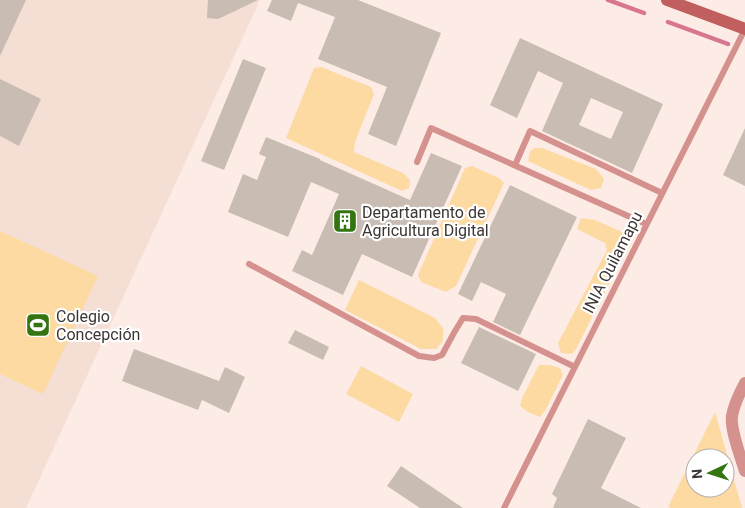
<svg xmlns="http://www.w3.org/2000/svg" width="745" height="508" viewBox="0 0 745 508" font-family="Roboto,sans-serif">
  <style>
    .built { fill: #f5ded4 }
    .green { fill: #fcdaa2; fill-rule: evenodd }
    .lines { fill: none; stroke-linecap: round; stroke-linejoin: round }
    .stream { stroke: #d87690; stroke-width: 4.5 }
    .building { fill: #c9bcb2; fill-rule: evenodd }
    .lane { stroke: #d4918d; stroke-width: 6 }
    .street { stroke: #d4918d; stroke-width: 12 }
    .secondary { stroke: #c05f5d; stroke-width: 12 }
    .labels { text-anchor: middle; stroke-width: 4.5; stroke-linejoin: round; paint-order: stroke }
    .poi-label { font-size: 16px; fill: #3b3533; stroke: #fff; text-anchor: start }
    .street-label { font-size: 16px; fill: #3b3533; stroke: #fff }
  </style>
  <rect width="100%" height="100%" fill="#fdece6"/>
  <!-- built -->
  <path class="built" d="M0,0H260L26,508H0Z"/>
  <!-- green -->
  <path class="green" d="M321,67L371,87L374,94L355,142L354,152L403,173L410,180L409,188L402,191L286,138L314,68Z
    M534,148H542L596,169L604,179L601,188L591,190L528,161L530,152Z
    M472,166L499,178L504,183L456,286L446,292L421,282L418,275L465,168Z
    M581,218L595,220L624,233L630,242L576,349L572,354L561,353L558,343L607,250L605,243L577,229Z
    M0,231L98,276L43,394L0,374Z
    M359,280L435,318L443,328V341L436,349H421L345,310Z
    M539,365H549L560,368L563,375L546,409L540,417L528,412L520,406L523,396Z
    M361,366L413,394L399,422L346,394Z
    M715,412L742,508H671L668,507ZM695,458H725V488H695Z"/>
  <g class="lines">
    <!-- stream -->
    <path class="stream" d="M608,0L644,13
      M668,22L728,44"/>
  </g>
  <!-- building -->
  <path class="building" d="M0,0H26L0,56Z
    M208,0H258L218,19L207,18Z
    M272,0H358L441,33L396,146L368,134L387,87L318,59L335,17L298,3L291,21L267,11Z
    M520,38L663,104L632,173L542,131L563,83L538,71L517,118L490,105ZM591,98L623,112L611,139L579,125Z
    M243,59L266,68L224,170L201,161Z
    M0,79L41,99L19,146L0,136Z
    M745,128V186L723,175Z
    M266,137L320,159V160L410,200L431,153L462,166L412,277L362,254L343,295L292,271L302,250L312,255L339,194L311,182L288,237L228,212L243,174L257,180L266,157L259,154Z
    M510,185L577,217L520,335L493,322L506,294L481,282L472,301L458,294Z
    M479,327L536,354L518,391L461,363Z
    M295,330L329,347L323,360L288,343Z
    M134,349L219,381L225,367L245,377L229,413L202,400L198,410L122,381Z
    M588,419L626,438L601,488L641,508H553L557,498L552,494Z
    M401,466L463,508H420L387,486Z"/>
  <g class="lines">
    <!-- lane -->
    <path class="lane" d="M417,162L431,128L646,224
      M515,165L530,131L662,193
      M249,264L419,356L434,358L442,355L455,331L463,318L476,319L575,367
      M504,508L745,29"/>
    <!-- street -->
    <path class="street" d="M745,383C739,394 734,404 732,416C730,429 741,458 745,471"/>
    <!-- secondary -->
    <path class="secondary" d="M667,0L745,29"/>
  </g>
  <!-- icons -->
  <defs>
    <symbol id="building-square" viewBox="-11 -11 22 22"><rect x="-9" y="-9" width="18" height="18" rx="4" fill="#357510" stroke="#fff"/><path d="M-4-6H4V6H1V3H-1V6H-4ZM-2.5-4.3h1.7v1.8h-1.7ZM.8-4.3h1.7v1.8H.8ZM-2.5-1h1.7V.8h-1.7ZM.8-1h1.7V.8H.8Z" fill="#fff"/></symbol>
    <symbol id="stadium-square" viewBox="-11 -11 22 22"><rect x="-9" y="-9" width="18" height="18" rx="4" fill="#357510" stroke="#fff"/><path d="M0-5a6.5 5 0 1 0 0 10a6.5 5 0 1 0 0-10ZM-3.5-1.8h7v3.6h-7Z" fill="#fff"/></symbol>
  </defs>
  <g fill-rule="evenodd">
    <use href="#building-square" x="331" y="207" width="28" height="28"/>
    <use href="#stadium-square" x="24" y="311" width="28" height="28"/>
  </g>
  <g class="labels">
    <!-- poi labels -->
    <g class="poi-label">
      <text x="362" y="218">Departamento de<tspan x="362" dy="18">Agricultura Digital</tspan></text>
      <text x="56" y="322">Colegio<tspan x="56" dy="18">Concepción</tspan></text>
    </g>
    <!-- street labels -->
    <g class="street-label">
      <text transform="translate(612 262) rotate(-63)" y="6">INIA Quilamapu</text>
    </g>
  </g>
  <!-- north arrow -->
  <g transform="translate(710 473) rotate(266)"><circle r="24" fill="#ffffff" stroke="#b1aead"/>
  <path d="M0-4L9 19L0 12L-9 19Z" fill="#357510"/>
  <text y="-8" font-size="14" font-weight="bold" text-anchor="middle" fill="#3b3533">N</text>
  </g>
</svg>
